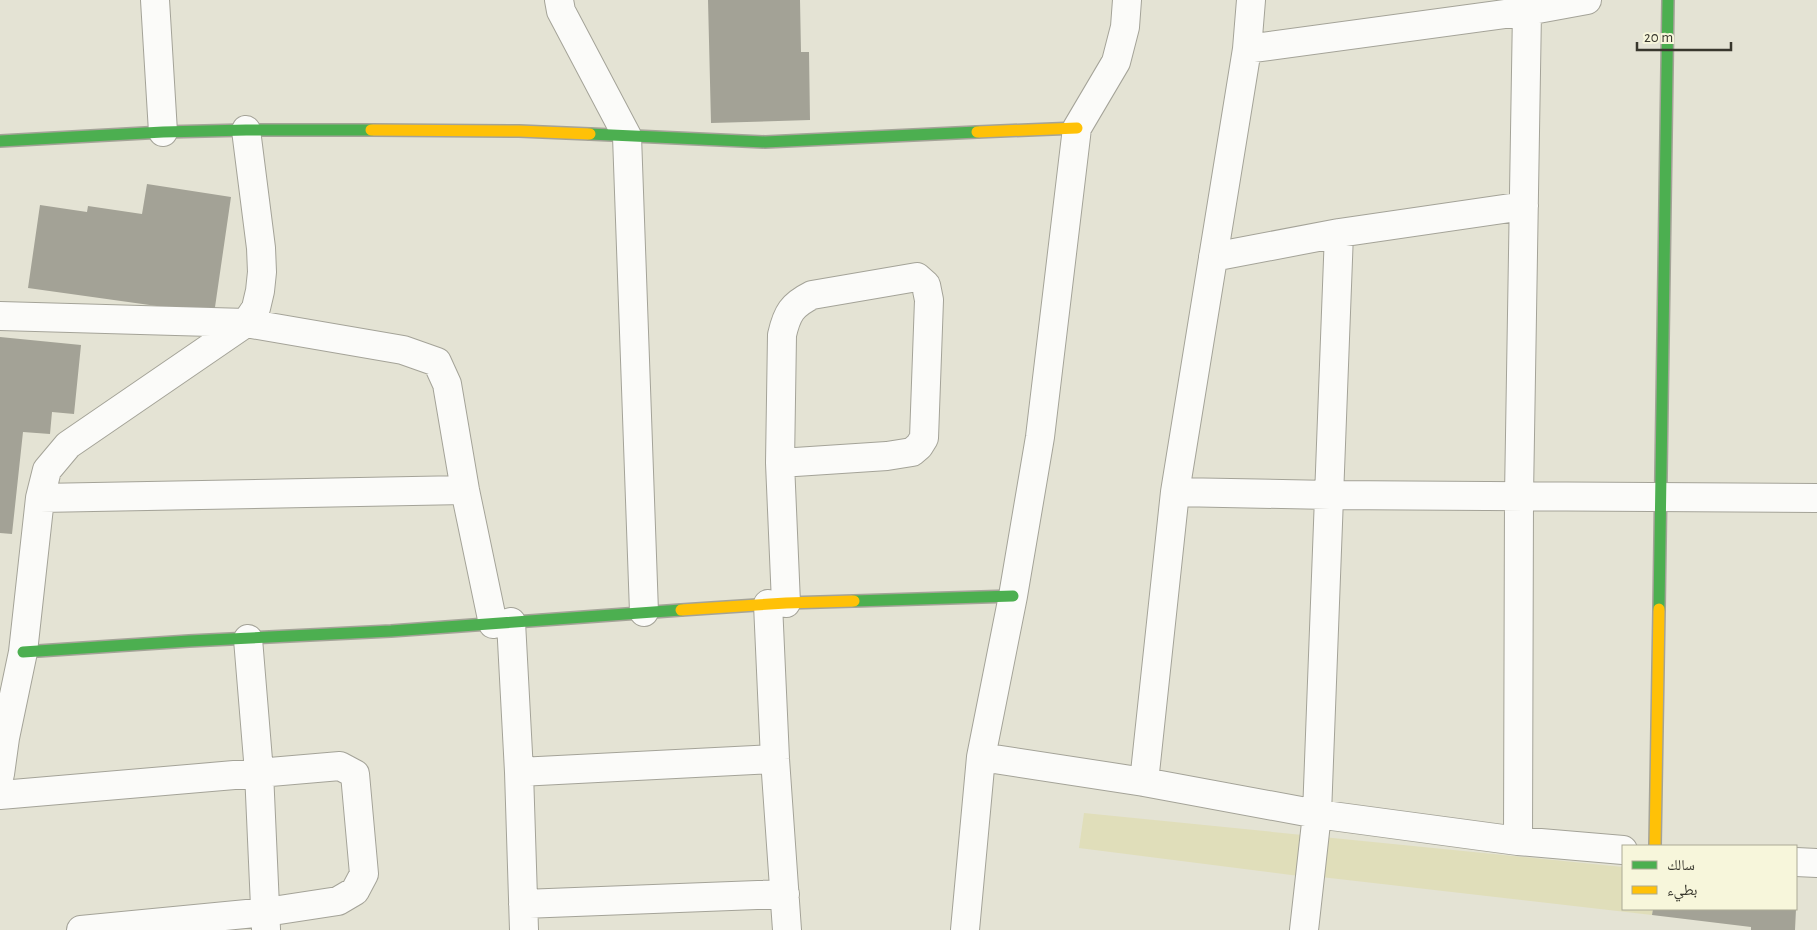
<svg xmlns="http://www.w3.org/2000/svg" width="1817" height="930" viewBox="0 0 1817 930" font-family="'Alegreya Sans','Noto Naskh Arabic',sans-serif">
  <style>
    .green { fill: #e0deba }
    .building { fill: #a3a296 }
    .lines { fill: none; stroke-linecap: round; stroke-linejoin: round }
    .street-casing { stroke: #a4a398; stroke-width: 30 }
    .fast-casing { stroke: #a4a398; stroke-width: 14 }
    .slow-casing { stroke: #a4a398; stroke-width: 14 }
    .street { stroke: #fbfbf9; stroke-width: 28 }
    .fast { stroke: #4caf50; stroke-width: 11 }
    .slow { stroke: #ffc107; stroke-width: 11 }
  </style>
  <rect width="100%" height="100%" fill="#e4e3d4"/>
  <!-- green -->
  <path class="green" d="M1084,813L1623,867V909H1653L1652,915L1321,877L1299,876L1079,848Z"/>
  <!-- building -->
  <path class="building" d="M708,0H800L801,52H809L810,120L711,123Z
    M147,184L231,197L214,314L28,288L40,205L87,212L88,206L142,214Z
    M0,337L81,345L74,414L52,412L50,434L23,432L12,534L0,533Z
    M1653,909H1796L1795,930H1751V927L1652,915Z"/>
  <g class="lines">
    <defs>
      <path id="street" d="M155,0L163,132
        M559,0L561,11L627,136L644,612
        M1247,49L1527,11L1587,0
        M1213,257L1339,233L1524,206
        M0,316L246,323L403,350L437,362L447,384L465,490L493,624
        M780,463L887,456L912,452L919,446L924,438L929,300L926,285L917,277L812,295C792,305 787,313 782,335L780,463L786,603
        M1175,492L1330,495L1817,498
        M40,498L465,490
        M768,604L775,759L787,930
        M511,622L519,772L524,930
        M248,639L259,772L266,929
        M981,757L1144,782L1317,814L1518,841L1623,850
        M519,772L775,759
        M0,774L5,738L23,652L40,498L47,470L68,445L246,323L256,308L260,291L262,272L261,248L246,130
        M1144,782L1175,492L1247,49L1251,0
        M0,795L340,766L355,774L364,874L355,891L338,901L266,912L81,930
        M1518,841L1519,496L1527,11
        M1796,862L1817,863
        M523,904L785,894
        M965,930L981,757L1013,596L1040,437L1077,128L1116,62L1125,27L1127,0
        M1304,930L1317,814L1339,233"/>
      <path id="fast" d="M590,134L765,142L977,132
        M0,141L163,132L246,130H371
        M854,601L1013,596
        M1659,609L1668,0
        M23,652L189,641L391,631L681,610"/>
      <path id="slow" d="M371,130L519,131L590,134
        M977,132L1077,128
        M681,610L786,603L854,601
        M1655,846L1659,609"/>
    </defs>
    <!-- street casing -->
    <use href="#street" class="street-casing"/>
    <!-- fast casing -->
    <use href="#fast" class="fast-casing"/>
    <!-- slow casing -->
    <use href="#slow" class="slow-casing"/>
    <!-- street -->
    <use href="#street" class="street"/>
    <!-- fast -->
    <use href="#fast" class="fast"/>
    <!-- slow -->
    <use href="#slow" class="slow"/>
  </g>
  <!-- legend -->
  <rect x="1622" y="845" width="175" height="65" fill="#f7f6db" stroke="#abaa95"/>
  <rect x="1632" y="861" width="25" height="8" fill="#4caf50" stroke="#abaa95"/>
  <text x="1667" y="870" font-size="15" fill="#38372d">سالك</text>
  <rect x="1632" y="886" width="25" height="8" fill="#ffc107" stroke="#abaa95"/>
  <text x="1667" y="895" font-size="15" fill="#38372d">بطيء</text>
  <!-- scale -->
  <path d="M1637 42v8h94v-8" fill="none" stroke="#38372d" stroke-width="2.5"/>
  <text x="1644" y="42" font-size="15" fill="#38372d" stroke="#f7f6db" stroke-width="4" paint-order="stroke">20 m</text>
</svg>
